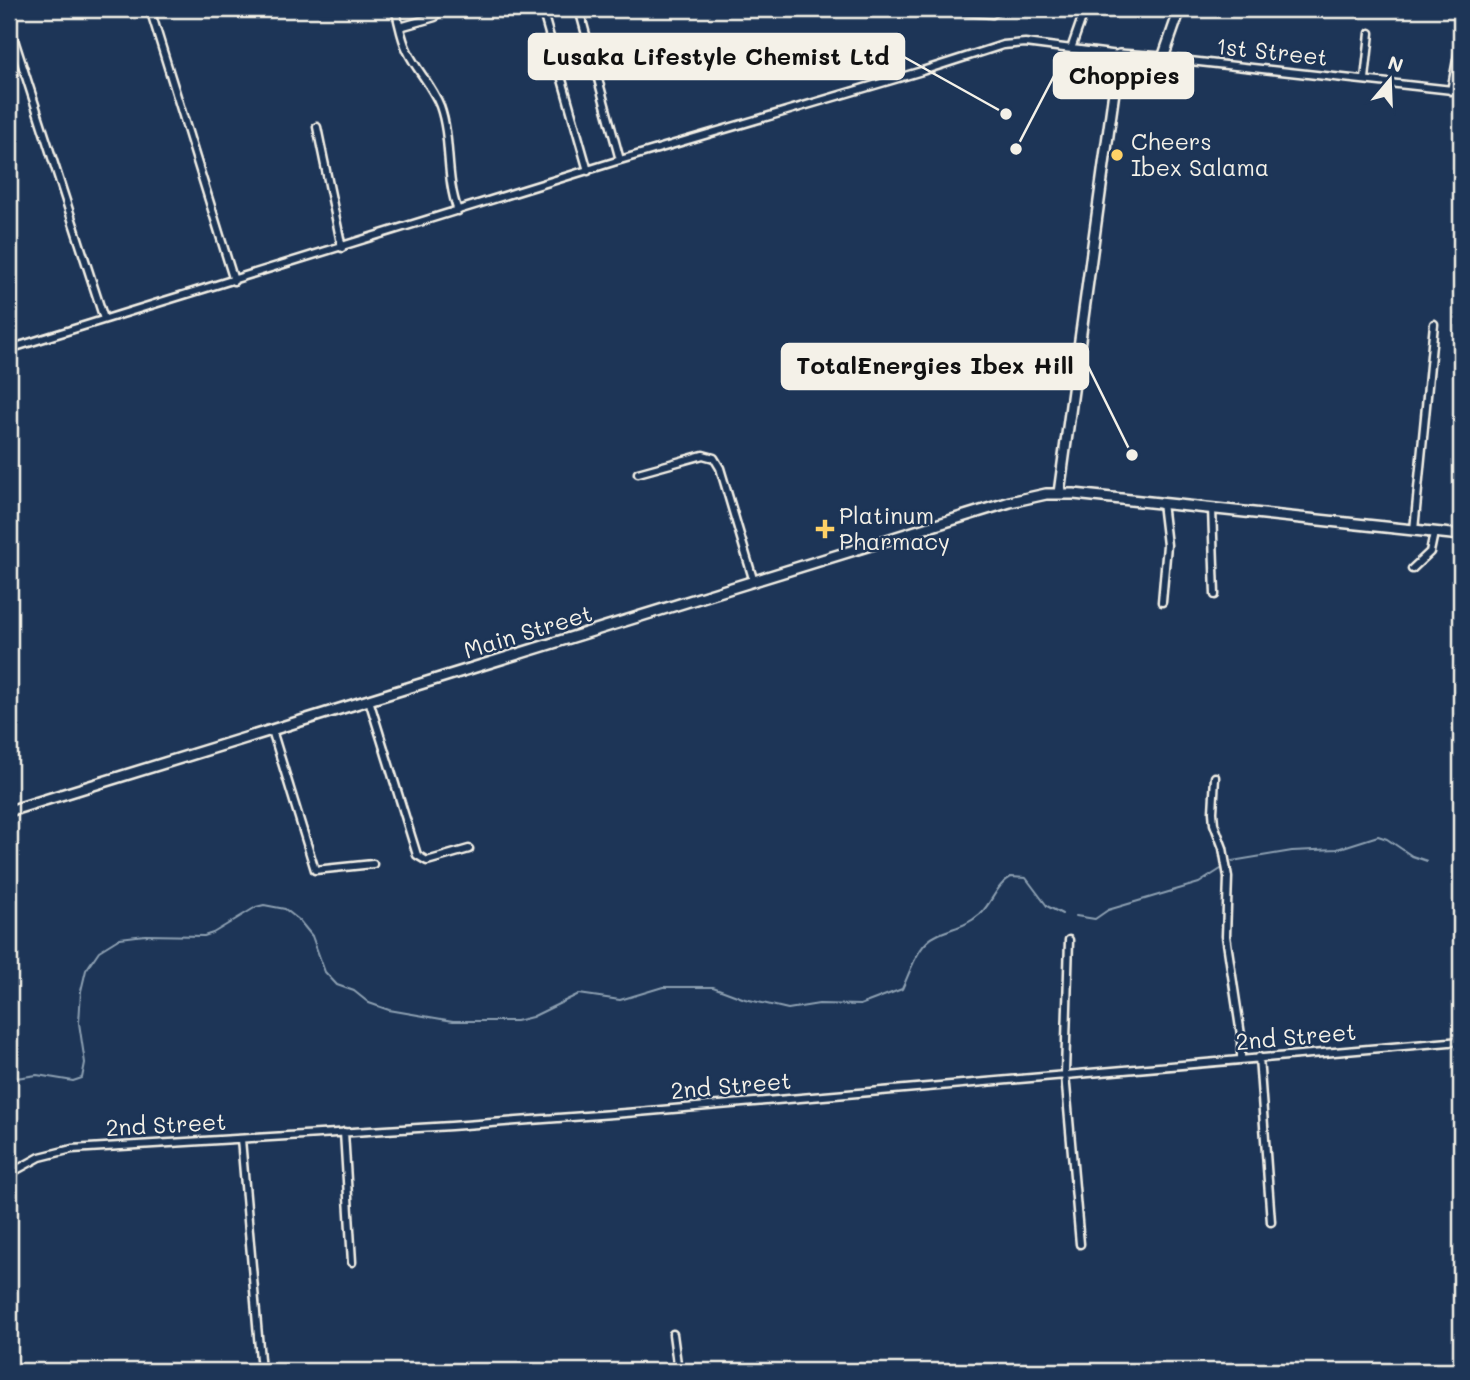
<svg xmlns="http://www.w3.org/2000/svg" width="1470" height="1380" viewBox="0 0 1470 1380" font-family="Mali,sans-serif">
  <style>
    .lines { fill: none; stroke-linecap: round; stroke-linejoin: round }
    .stream { stroke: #8c9fb1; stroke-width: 2 }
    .street-casing { stroke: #f4f1e8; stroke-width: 11 }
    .secondary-casing { stroke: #f4f1e8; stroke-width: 14 }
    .street { stroke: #1d3557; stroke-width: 6 }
    .secondary { stroke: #1d3557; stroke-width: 9 }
    .poi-dot { fill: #ffd166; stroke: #1d3557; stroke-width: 2.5 }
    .labels { text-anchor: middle; stroke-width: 5; stroke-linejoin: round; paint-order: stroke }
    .street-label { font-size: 23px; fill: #f4f1e8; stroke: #1d3557 }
    .poi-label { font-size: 23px; fill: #f4f1e8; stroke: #1d3557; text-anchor: start }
    .leader { fill: none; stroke: #f4f1e8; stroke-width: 2.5 }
    .callout-dot { fill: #f4f1e8; stroke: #1d3557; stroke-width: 2.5 }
    .callout { fill: #f4f1e8; stroke: #f4f1e8; stroke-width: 2.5 }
    .callout-label { font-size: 24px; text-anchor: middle; font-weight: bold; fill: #111 }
  </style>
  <rect width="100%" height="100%" fill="#1d3557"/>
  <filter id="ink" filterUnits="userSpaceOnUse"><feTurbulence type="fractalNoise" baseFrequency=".0143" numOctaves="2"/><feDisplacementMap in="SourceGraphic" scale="14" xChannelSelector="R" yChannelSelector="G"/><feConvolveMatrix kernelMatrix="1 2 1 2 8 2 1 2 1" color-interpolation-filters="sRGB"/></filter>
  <g filter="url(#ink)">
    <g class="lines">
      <!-- stream -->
      <path class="stream" d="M1232,861L1292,851L1337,849L1378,836L1387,839L1412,856L1427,861
        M1076,916L1095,919L1108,910L1199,883L1224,867
        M9,1079L37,1075L73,1081L82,1078L85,1063L79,1023L81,991L86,970L99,951L120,938L145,935L204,936L213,933L256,907L264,905L285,909L299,920L312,936L325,972L337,985L354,991L369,1003L389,1010L453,1021H516L532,1017L579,994L620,1000L663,987H713L745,999L788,1009L819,1004L860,1005L902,989C911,971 917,944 937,935C953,927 964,928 980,914C992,903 997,884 1011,877L1026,878L1047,906L1062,914"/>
      <defs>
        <path id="street" d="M150,9L234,281
          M395,9C399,22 401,38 407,50C416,70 432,85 440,106C452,140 445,177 458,211
          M542,9L588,171
          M579,9L620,160
          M933,9L992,14L1000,9
          M9,24L104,319
          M400,27L435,17L437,9
          M1071,49L1085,9
          M1163,58L1461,91
          M1365,79L1370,33
          M1451,91L1461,39
          M317,127L342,248
          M9,349L620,160L922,71L1003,45L1025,43L1119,55
          M638,473L703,455L714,458L720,468L754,582
          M1162,503L1167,545L1162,602
          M1212,508L1215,595
          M1414,530L1434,324
          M1412,569L1430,552L1434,533
          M369,700L417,855L427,861L469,849
          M272,730L315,870L373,864
          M1215,777L1213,812L1214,824L1223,848L1228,877L1226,936L1241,1035V1059
          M1069,940L1065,1074L1080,1244
          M1259,1057L1271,1222
          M344,1132L352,1262
          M241,1139L261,1371
          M9,1174L40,1157L72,1149L451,1126L626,1113L1461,1041
          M673,1334L678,1371"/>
        <path id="secondary" d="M1059,493L1119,55L1163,58L1180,9
          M9,811L1010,502L1046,494H1074L1461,535"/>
      </defs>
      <!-- street casing -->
      <use href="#street" class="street-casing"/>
      <!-- secondary casing -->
      <use href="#secondary" class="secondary-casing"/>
      <!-- street -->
      <use href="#street" class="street"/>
      <!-- secondary -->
      <use href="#secondary" class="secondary"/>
    </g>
  </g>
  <!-- markers -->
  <g class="poi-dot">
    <circle cx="1117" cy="155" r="7"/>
    <path d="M821.5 518.5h7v7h7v7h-7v7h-7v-7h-7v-7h7z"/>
  </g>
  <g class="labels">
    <!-- street labels -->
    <g class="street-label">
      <text transform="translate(1272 52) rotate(6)" y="8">1st Street</text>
      <text transform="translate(528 632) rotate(-17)" y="8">Main Street</text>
      <text transform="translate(1296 1037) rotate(-5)" y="8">2nd Street</text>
      <text transform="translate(731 1086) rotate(-5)" y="8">2nd Street</text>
      <text transform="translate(166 1125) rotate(-3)" y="8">2nd Street</text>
    </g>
    <!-- poi labels -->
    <g class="poi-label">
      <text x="1131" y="150">Cheers<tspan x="1131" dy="26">Ibex Salama</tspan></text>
      <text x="839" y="524">Platinum<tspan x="839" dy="26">Pharmacy</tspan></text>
    </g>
  </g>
  <!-- callouts -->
  <path class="leader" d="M1006 114L904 57M1016 149L1054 76M1132 455L1088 366"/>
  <g class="callout-dot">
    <circle cx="1006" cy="114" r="7"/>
    <circle cx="1016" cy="149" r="7"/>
    <circle cx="1132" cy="455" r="7"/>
  </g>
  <g class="callout">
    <rect x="529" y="34" width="375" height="45" rx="7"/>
    <rect x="1054" y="53" width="139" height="45" rx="7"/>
    <rect x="782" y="344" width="306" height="45" rx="7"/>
  </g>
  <g class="callout-label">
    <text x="716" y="65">Lusaka Lifestyle Chemist Ltd</text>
    <text x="1124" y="84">Choppies</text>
    <text x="935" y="374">TotalEnergies Ibex Hill</text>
  </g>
  <!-- margin -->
  <rect width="1470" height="1380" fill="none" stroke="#1d3557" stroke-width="35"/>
  <rect x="18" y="18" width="1435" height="1345" fill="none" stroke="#f4f1e8" stroke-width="2.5" filter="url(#ink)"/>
  <!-- north arrow -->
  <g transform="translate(1390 80) rotate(19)" stroke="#1d3557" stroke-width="5" paint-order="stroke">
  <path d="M0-5L12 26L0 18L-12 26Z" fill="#f4f1e8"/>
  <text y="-10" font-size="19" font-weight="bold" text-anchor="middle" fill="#f4f1e8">N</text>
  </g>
</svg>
